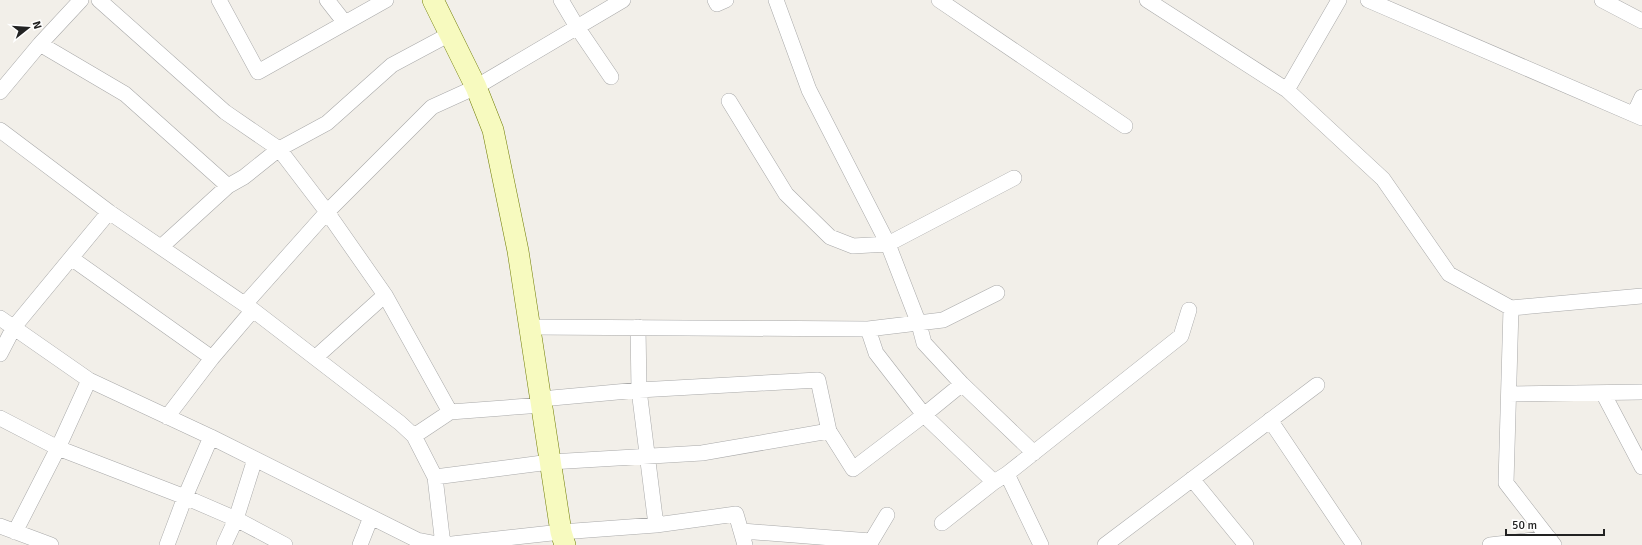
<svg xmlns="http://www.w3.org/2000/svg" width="1642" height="545" viewBox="0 0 1642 545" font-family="Signika,sans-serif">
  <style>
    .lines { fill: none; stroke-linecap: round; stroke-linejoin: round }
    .street-casing { stroke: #a9a9a9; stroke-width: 16 }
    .secondary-casing { stroke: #707d05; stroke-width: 22 }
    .street { stroke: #fff; stroke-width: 15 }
    .secondary { stroke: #f7fabf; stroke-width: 21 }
  </style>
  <rect width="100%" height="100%" fill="#f2efe9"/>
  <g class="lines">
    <defs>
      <path id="street" d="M99,0L225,112L279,149L327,212L385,295L450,412
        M219,0L258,72L386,0
        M327,0L345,23
        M561,0L577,27L611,77
        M715,0L717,4L726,0
        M776,0L809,90L888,244L919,324L924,343L962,384L1034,453
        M939,0L1125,126
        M1147,0L1287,90L1383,179L1449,274L1511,308L1642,296
        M1368,0L1642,118
        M1602,0L1642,21
        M40,44L125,94L228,186
        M1287,90L1339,0
        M0,92L40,44L81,0
        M729,101L786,194L830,237L853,246L888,244L1014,178
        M1634,114L1642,97
        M0,130L109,212L253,310L400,423L414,436L435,477L443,545
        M161,247L228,186L244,177L279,149L327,123L392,65L450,34
        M71,258L212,358
        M245,304L327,212L432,107L476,87L623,0
        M1511,308L1506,483L1554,545
        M0,318L89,380L211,437L417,540L443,545L561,532L656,525L736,514L745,545
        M530,327L868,329L943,320L997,293
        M638,327L639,390L656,525
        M868,329L876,353L924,415L994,482
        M0,354L14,327L109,212
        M316,357L385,295
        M1603,393L1642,467
        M1509,394L1642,392
        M541,399L639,390L818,380L829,431L853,469L924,415L962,384
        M167,417L212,358L253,310
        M0,418L58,448L185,497L236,519L285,545
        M1270,420L1354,545
        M414,436L450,412L542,405
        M1007,474L1041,545
        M435,477L550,462L702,453L829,431
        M1192,479L1246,545
        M942,523L994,482L1007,474L1181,336L1189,310
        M0,526L51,545
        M742,531L871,541
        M15,532L58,448L89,380
        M167,545L185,497L211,437
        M224,545L236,519L255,459
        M360,545L371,517
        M869,545L887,515
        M1105,545L1317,385
        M1490,545L1549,538"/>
      <path id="secondary" d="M433,0L476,87L493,130L518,251L561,532L565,545"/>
    </defs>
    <!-- street casing -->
    <use href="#street" class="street-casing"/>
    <!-- secondary casing -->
    <use href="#secondary" class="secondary-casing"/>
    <!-- street -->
    <use href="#street" class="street"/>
    <!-- secondary -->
    <use href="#secondary" class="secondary"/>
  </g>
  <!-- north arrow -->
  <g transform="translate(28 28) rotate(73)" stroke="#ffffff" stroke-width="3" paint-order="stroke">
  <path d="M0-3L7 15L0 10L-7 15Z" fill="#222222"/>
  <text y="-6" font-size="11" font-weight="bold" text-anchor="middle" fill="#222222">N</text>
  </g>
  <!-- scale -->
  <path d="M1506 529v6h98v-6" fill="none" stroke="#222222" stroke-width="2"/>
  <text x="1512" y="529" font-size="12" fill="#222222" stroke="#ffffff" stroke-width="3" paint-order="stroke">50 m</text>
</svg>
